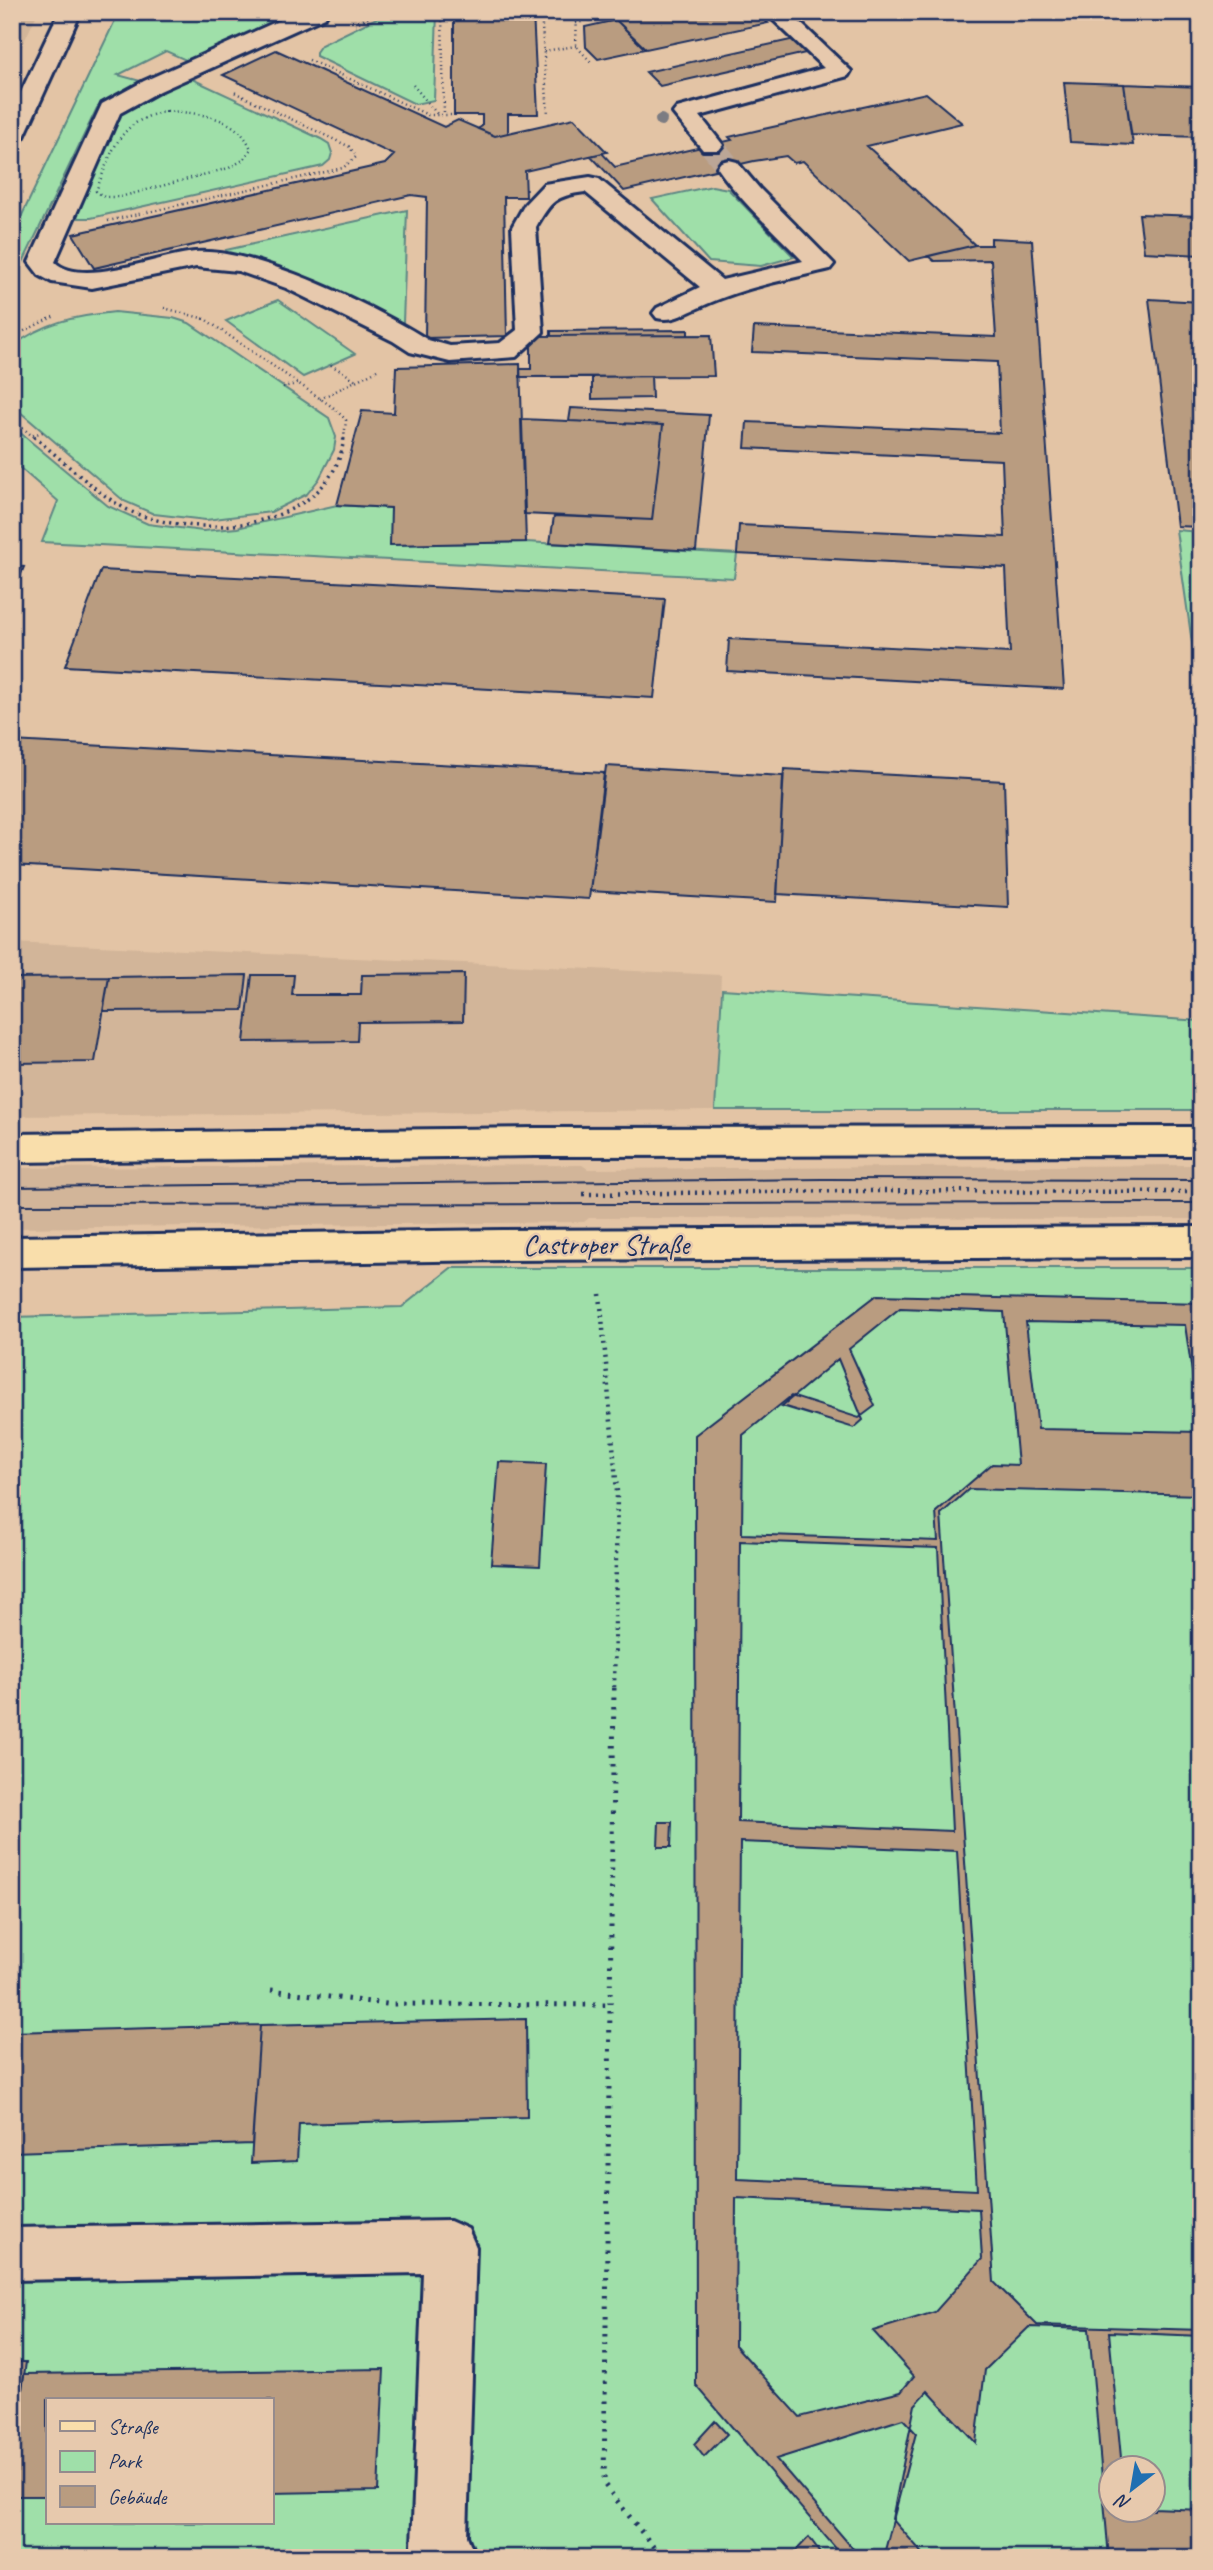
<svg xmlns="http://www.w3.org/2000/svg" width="1213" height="2570" viewBox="0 0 1213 2570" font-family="Caveat,sans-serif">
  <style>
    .built { fill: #d2b599 }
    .green { fill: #9fdfa9; stroke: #5d8784; stroke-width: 2; fill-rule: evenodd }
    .building { fill: #b99c80; stroke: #1b2f5e; stroke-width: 2; fill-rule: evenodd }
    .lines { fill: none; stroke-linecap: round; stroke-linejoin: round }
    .minor-tunnel { stroke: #bba697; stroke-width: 24; stroke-dasharray: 24 12; stroke-linecap: butt }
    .minor-casing { stroke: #1b2f5e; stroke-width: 6 }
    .major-casing { stroke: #1b2f5e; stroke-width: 6 }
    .path-far3 { stroke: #1b2f5e; stroke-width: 2.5; stroke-dasharray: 1 3.5; stroke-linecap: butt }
    .path-far2 { stroke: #1b2f5e; stroke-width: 3.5; stroke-dasharray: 2 4.5; stroke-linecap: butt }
    .path-far1 { stroke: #1b2f5e; stroke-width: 4.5; stroke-dasharray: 2 5; stroke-linecap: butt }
    .path { stroke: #1b2f5e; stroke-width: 5; stroke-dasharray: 2.5 7; stroke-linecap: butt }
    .minor { fill: #e7c9ad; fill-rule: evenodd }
    .major { fill: #f9deab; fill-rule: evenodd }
    .tram { stroke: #1b2f5e; stroke-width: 2 }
    .tree { fill: #7c7c82 }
    .labels { text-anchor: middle; stroke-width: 5; stroke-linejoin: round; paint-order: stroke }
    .street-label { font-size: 28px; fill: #1b2f5e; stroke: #e7c9ad }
  </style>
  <rect width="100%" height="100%" fill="#e3c4a5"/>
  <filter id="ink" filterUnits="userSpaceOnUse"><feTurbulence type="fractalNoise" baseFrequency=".0143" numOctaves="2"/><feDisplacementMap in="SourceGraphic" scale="14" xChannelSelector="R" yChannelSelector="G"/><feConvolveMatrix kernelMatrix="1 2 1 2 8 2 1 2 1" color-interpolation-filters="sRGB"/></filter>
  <g filter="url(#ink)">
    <!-- built -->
    <path class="built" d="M12,12H38L12,67Z
      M12,942L721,975L715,1110L12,1116Z
      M582,1165L588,1169L1201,1165V1219L589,1218L584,1222L12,1228V1168Z"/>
    <!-- green -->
    <path class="green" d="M119,12H295L188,61L166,51L118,75L144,82L107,100L97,108L12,285V236Z
      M389,12H437L434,100L415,104L316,56V52L321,45Z
      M192,79L321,139L329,144L332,153L330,160L323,166L91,218H78L74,211L123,109L136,99Z
      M712,186L728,189L794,257L761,266L709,262L652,199Z
      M407,210L403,323L392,322L267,264L229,258L226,250Z
      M278,300L355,354L303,377L226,321Z
      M115,312L173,318L189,323L329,418L336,437L334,450L319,479L307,494L271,512L206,520L154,514L124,501L12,405V347C43,322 76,316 115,312Z
      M12,426L108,506L148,524L203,531L237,528L337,505L391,508V545L526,542L737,554L734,578L42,542L58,501L12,461Z
      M1176,530L1201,532V699H1200Z
      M722,989L1201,1021V1110H715Z
      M451,1268H1201V2558H12V1317L402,1307ZM47,2400H271V2523H47ZM1112,2468H1154V2510H1112Z"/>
    <!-- building -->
    <path class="building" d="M454,12H533L538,114H508V133L495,136L478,129L482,126V115H454Z
      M652,12H756L768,23L646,49L616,20Z
      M616,20L645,49L598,59L586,47L585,27Z
      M795,39L810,52L660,86L646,72Z
      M276,50L444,127L458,120L495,136L574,118L607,152L525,171L526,197H504L507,336L425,338L427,197L411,195L94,268L73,234L385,164L394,155L223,75Z
      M1064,82L1124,84L1133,145L1070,142Z
      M1124,84L1201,87V137L1131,135Z
      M926,93L962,123L867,146L975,245L909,261L803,161L794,163L786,156L754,161L624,191L591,156L602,153L615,167L732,140L729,137L759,130Z
      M1139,214L1201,216V255L1144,252Z
      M991,238L1032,240L1064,689L727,671L729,639L1010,653L1006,568L737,554L739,525L1005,537L1002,460L745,448L747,422L1000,433L997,362L752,352L754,327L996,337L991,260L934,261L928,256L975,245H991Z
      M1149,299L1201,302V527L1177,526Z
      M688,330V335L551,336V331Z
      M711,335L714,376L520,377V369H531V336Z
      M520,364L526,542L390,545L391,508L337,505L362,411L394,413L396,367Z
      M651,376L652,398L592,399V377Z
      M571,408L709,415L696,551L550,543L554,516L652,520L663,425L569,421Z
      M521,419L663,425L652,520L524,514Z
      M12,566L24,567L12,596Z
      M101,570L665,599L654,698L65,666Z
      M12,741L604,773L589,899L12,865Z
      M606,766L783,776L777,902L590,891Z
      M784,769L1004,781L1008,907L777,894Z
      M464,974L463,1021L358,1022L357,1041L244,1042L252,975H294L292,995H361L362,975Z
      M247,975L243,1010L103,1011L109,977Z
      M109,977L95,1062L12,1063V978Z
      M877,1295L1201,1303V1495L969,1489L941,1514L994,2282L1037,2325L1201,2330V2558H883L916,2433L903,2419L776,2459L861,2558H844L696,2385L695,1435ZM838,1359L863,1420L854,1428L782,1406ZM1112,2468H1154V2510H1112Z
      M900,1308L1004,1312L1018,1465L992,1464L936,1512L938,1541L742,1534L743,1435L791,1396L859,1418L875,1406L849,1349Z
      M1026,1322L1185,1325L1201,1432L1038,1429Z
      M499,1462L546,1464L540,1566L491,1564Z
      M740,1541L938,1548L952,1831L738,1822Z
      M659,1822H672L671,1847H658Z
      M740,1842L957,1851L977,2190L737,2179Z
      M526,2019L527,2117L299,2124L297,2161L251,2163L260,2025Z
      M260,2025L252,2144L12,2152V2032Z
      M736,2198L979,2209L982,2259L935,2312L873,2331L914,2376L901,2392L800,2417L735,2345Z
      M1029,2327L1089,2329L1109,2558H927L892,2519L915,2405L928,2391L976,2443L985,2370Z
      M1109,2332L1201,2336V2510L1154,2508V2468H1122Z
      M12,2362H26L12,2461Z
      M384,2369L378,2491L271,2493V2400H47V2496H12V2461L24,2374Z
      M715,2421L727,2434L704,2457L694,2444Z
      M809,2537L820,2552L814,2558H789Z"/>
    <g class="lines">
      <!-- minor-tunnel -->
      <path class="minor-tunnel" d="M711,145L729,167"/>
      <defs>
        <path id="minor" d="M59,12H81L24,137L20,142L12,144V111Z
          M298,12H328L325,17L160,91L120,113L55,262C81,288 160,255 195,252C254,247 378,308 428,340L450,346L500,343L517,330L512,227L525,204L544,184L590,177L599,179L722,280L803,261C774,231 741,202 717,167L721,162L729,160L737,162L759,188L834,264L830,269C785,280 740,288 698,308C684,314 672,322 657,318L653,313L657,308L700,287L585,192C555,196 551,201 536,227L543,332L516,357L450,362L410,352L393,341L286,288L238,271L196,267L92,288L52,282L39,275L29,262L102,104L144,81Z
          M765,12H789L851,71L848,76L700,116L723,145L719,150H703L673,113L677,108L824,68Z
          M450,2221L468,2229L476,2247L467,2536L476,2558H417L412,2545L423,2273L12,2280V2228Z"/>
        <path id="major" d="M1201,1127V1155L535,1156L12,1162V1134L535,1128Z
          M1201,1227V1257L502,1260L12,1267V1237L502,1230Z"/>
      </defs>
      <!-- minor casing -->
      <use href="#minor" class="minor-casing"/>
      <!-- major casing -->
      <use href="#major" class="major-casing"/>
      <!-- path-far3 -->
      <path class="path-far3" d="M442,12L444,115
        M541,12L548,115
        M577,12L576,46L592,63
        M576,23L634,12
        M355,24L379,12
        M544,51L576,46
        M309,60L428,115H454
        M413,85L438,115
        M167,111C198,113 238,116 251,149L243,160L229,168L120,197H104L96,191C113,149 118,121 167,111Z
        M108,221L343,168L356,157L350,147L234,92
        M164,308L205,319L334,408L346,420L344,439
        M12,311L19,296
        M12,337L55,316
        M331,365L356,380
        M283,387L297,384
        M320,399L379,369
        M12,419L36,439
        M33,435L43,432"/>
      <!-- path-far2 -->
      <path class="path-far2" d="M34,437C62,459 101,498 132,512C202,541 334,530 344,437"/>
      <!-- path-far1 -->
      <path class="path-far1" d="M583,1194L848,1191L1201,1192
        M600,1294L617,1492L614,1689"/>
      <!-- path -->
      <path class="path" d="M614,1688L604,2484L662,2558
        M271,1990L387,2004L610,2005"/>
      <!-- minor -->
      <use href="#minor" class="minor"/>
      <!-- major -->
      <use href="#major" class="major"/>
      <!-- tram -->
      <path class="tram" d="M12,1187L822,1179L1201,1180
        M12,1205L1201,1203"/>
    </g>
    <!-- trees -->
    <circle class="tree" cx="661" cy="120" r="6"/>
  </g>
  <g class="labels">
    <!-- street labels -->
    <g class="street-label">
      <text x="606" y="1254">Castroper Straße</text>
    </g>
  </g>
  <!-- margin -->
  <rect width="1213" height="2570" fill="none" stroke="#e7c9ad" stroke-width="42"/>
  <rect x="21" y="21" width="1171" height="2528" fill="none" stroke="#1b2f5e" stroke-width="2.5" filter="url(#ink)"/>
  <!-- legend -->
  <rect x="46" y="2398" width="228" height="126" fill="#e7c9ad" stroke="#958b8d" stroke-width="2"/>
  <rect x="60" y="2421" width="35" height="10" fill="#f9deab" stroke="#958b8d" stroke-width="2"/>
  <text x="108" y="2434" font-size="21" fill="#1b2f5e">Straße</text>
  <rect x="60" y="2451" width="35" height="21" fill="#9fdfa9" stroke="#958b8d" stroke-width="2"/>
  <text x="108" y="2468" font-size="21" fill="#1b2f5e">Park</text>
  <rect x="60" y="2486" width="35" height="21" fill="#b99c80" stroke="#958b8d" stroke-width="2"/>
  <text x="108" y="2504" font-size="21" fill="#1b2f5e">Gebäude</text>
  <!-- north arrow -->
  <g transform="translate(1132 2489) rotate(211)"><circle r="33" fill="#e7c9ad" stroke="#958b8d" stroke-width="2"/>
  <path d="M0-5L12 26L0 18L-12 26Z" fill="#1f6fb2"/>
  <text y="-10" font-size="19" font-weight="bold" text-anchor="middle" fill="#1b2f5e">N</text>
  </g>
</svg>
